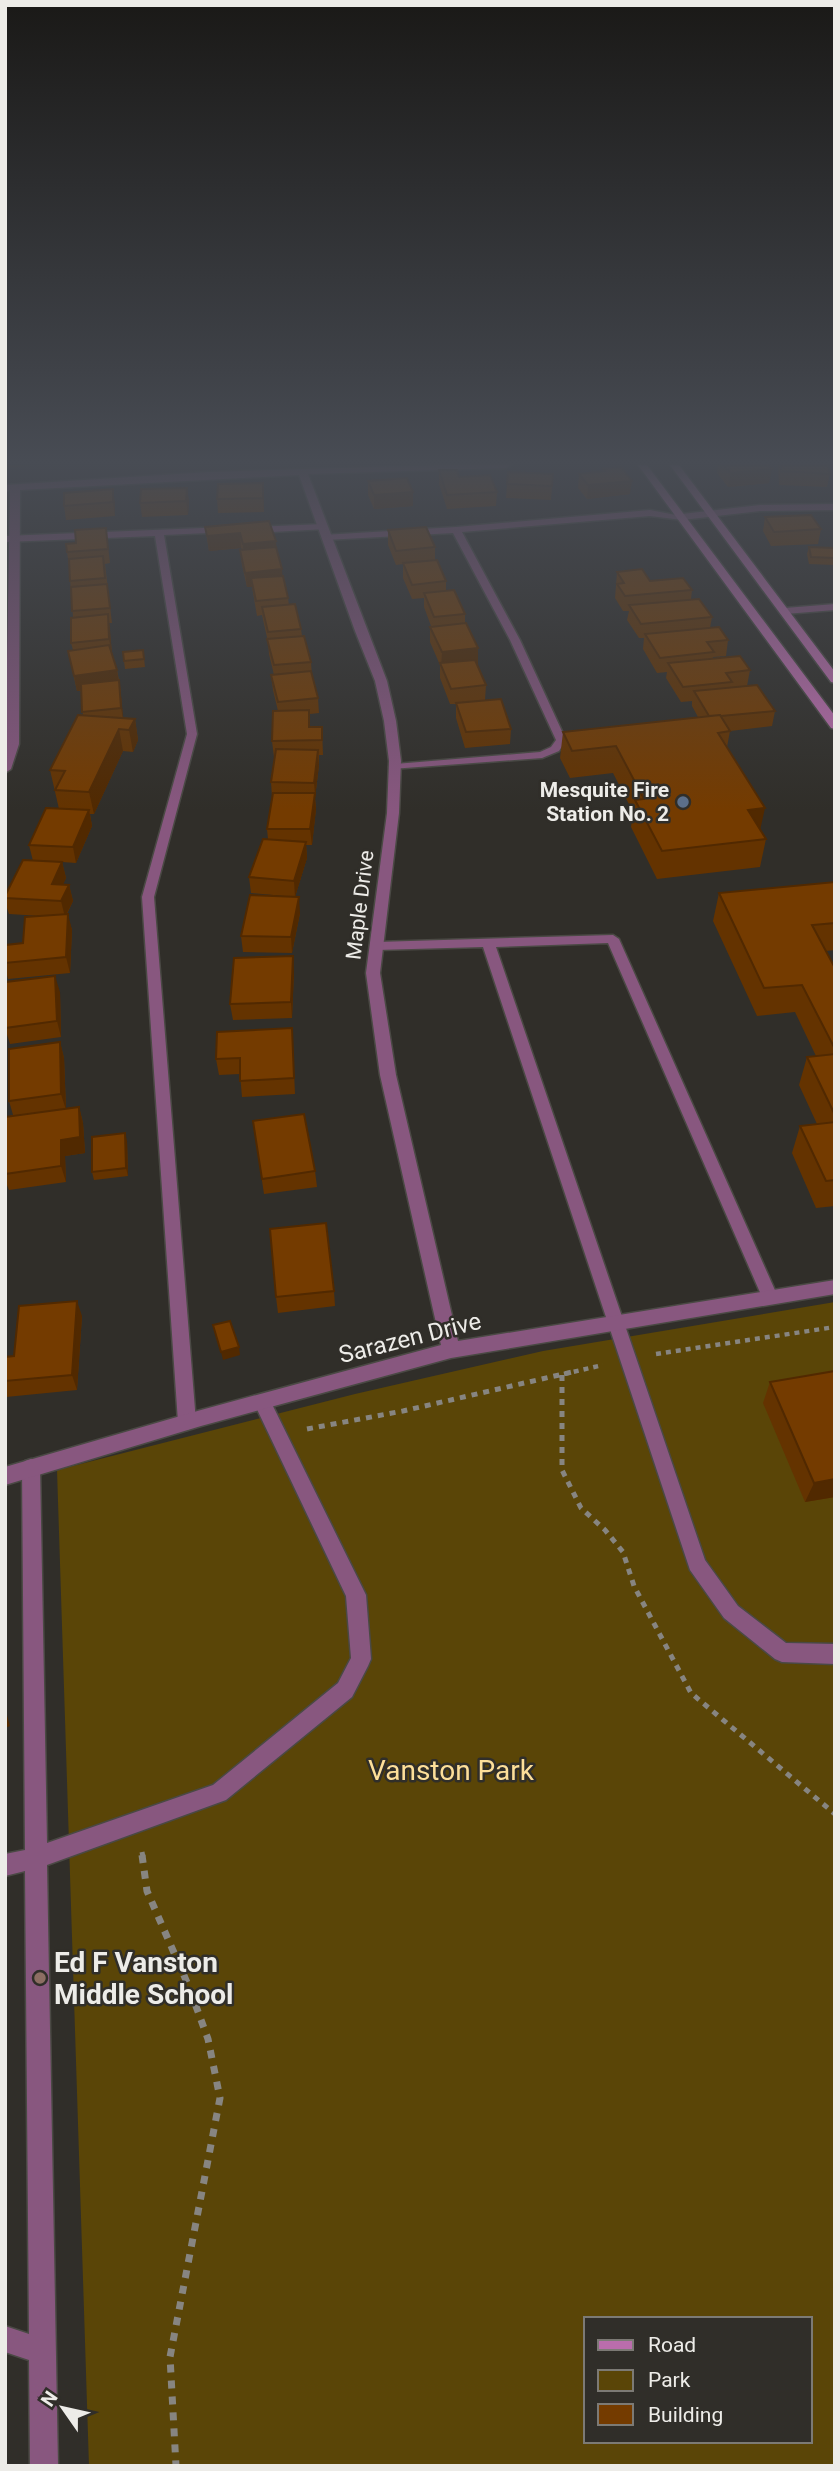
<svg xmlns="http://www.w3.org/2000/svg" width="840" height="2471" viewBox="0 0 840 2471" font-family="Roboto,sans-serif">
  <style>
    .green { fill: #5a4507; fill-rule: evenodd }
    .lines { fill: none; stroke-linecap: round; stroke-linejoin: round }
    .lane-casing { stroke: #4a4944; stroke-width: 3 }
    .street-casing { stroke: #4a4944; stroke-width: 3 }
    .secondary-casing { stroke: #4a4944; stroke-width: 3 }
    .path-far2 { stroke: #878581; stroke-width: 4.5; stroke-dasharray: 5 5; stroke-linecap: butt }
    .path-far1 { stroke: #878581; stroke-width: 5; stroke-dasharray: 6 6; stroke-linecap: butt }
    .path { stroke: #878581; stroke-width: 7; stroke-dasharray: 8 8; stroke-linecap: butt }
    .lane { fill: #88577f; fill-rule: evenodd }
    .street { fill: #88577f; fill-rule: evenodd }
    .secondary { fill: #ba6dac; fill-rule: evenodd }
    .wall { fill: #643300 }
    .shaded-wall { fill: #512900 }
    .building { fill: #743b00; stroke: #512900; stroke-width: 2 }
    .service-dot { fill: #5c6f8a; stroke: #302e29; stroke-width: 2.5 }
    .education-dot { fill: #8d6e63; stroke: #302e29; stroke-width: 2.5 }
    .labels { text-anchor: middle; stroke-width: 5; stroke-linejoin: round; paint-order: stroke }
    .far-poi-label { font-size: 21px; font-weight: bold; fill: #edece8; stroke: #302e29; text-anchor: end }
    .far-street-label { font-size: 21px; fill: #edece8; stroke: #302e29 }
    .street-label { font-size: 24px; fill: #edece8; stroke: #302e29 }
    .near-park-label { font-size: 28px; fill: #fddf99; stroke: #302e29 }
    .near-poi-label { font-size: 28px; font-weight: bold; fill: #edece8; stroke: #302e29; text-anchor: start }
  </style>
  <rect width="100%" height="100%" fill="#302e29"/>
  <!-- green -->
  <path class="green" d="M835,1302V2466H89L57,1470L355,1394L543,1351ZM586,2319H810V2441H586Z"/>
  <g class="lines">
    <defs>
      <path id="lane" d="M650,510L686,517L682,520L650,516L462,532L520,640L566,740L559,751L542,758L391,769L389,767L395,764L540,752L551,747L556,740L510,640L453,533L326,540L322,537L323,535L456,527Z
        M323,524L327,527L326,529L253,533L249,530L253,527Z
        M227,527L231,530L230,532L164,535L197,734L154,897L196,1422L193,1427L187,1430L181,1427L178,1422L142,897L187,734L155,536L5,542V536Z
        M835,604V610L785,614L780,611L785,608Z
        M613,935L619,939L778,1297L776,1302H764L762,1297L608,943L496,947L705,1560L738,1606L786,1643L835,1644V1664L782,1662L775,1659L724,1618L690,1570L483,947L377,950L371,946L377,942Z
        M262,1394L268,1396L366,1595L371,1659L368,1666L352,1697L226,1800L47,1865L58,2466H30L29,2360L5,2352V2326L29,2334L25,1871L5,1876V1854L25,1850L22,1467L25,1461L31,1459L37,1461L40,1467L47,1843L213,1785L338,1683L351,1658L346,1596L253,1401L256,1396Z"/>
      <path id="street" d="M438,465H511L506,468L308,474L387,681L396,721L401,761L399,813L380,973L396,1075L458,1341L835,1280V1294L451,1358L201,1426L5,1485V1467L201,1410L441,1345L380,1075L366,973L387,813L389,761L384,721L375,681L355,631L299,475L20,490L19,744L11,769L5,773L10,490L5,491V485L209,472Z
        M835,504V510L760,511L682,520L677,517L682,514L760,505Z"/>
      <path id="secondary" d="M638,465H647L835,716V729L831,728Z
        M670,465H679L835,672V683L831,682Z"/>
    </defs>
    <!-- lane casing -->
    <use href="#lane" class="lane-casing"/>
    <!-- street casing -->
    <use href="#street" class="street-casing"/>
    <!-- secondary casing -->
    <use href="#secondary" class="secondary-casing"/>
    <!-- path-far2 -->
    <path class="path-far2" d="M656,1354L835,1327
      M564,1374L603,1365"/>
    <!-- path-far1 -->
    <path class="path-far1" d="M562,1375V1470L581,1508L605,1530L623,1552L634,1586L691,1693L835,1814
      M307,1429L403,1411L572,1372
      M142,1852L143,1857"/>
    <!-- path -->
    <path class="path" d="M142,1855L147,1891L189,1987L208,2039L220,2098L170,2357L176,2466"/>
    <!-- lane -->
    <use href="#lane" class="lane"/>
    <!-- street -->
    <use href="#street" class="street"/>
    <!-- secondary -->
    <use href="#secondary" class="secondary"/>
  </g>
  <!-- wall -->
  <path class="wall" d="M5,465H29V466L5,468Z
    M718,465H768L769,483L728,487L717,473Z
    M778,465H828L830,474L827,487L779,485Z
    M603,469L630,494L587,499L578,488L579,474L603,471Z
    M439,470L459,477L497,492L496,506L447,509L439,484Z
    M553,474L551,500L506,498L507,484Z
    M368,481L413,492V506L374,509L368,495Z
    M187,488L189,502L188,515L142,517L140,503Z
    M113,489L115,516L66,520L64,506Z
    M264,497V512L218,513L217,499Z
    M765,517L821,529L818,544L771,546L763,531Z
    M269,521L288,598L289,605L301,629L302,636L311,662L312,677L318,698L319,713L310,714V727H322L323,755H319V765L315,798L316,809L312,845H306L307,858L295,897L251,893L249,877L268,839L267,829L272,797L271,782L275,756L274,757L272,741L278,711L273,690L271,675H274L269,654L268,642L262,615L257,616L252,587H247L242,565L240,550H242L241,548L209,551L205,527Z
    M106,528L110,563L105,564L112,623H109L112,653L117,670L120,685L123,718L135,719L138,740L133,752L123,751L94,814H90L92,826L76,863L62,862L66,878L63,884L69,885L73,901L67,914L72,930L70,973L8,979L5,968L6,945L23,943L41,916L9,914L5,902V896L33,861L29,845L59,809L50,770L83,716L81,691H77L68,651L73,650L71,643L73,617L69,566L67,552L76,543Z
    M388,530L435,547V560L446,581V591L465,614V623L478,648V664H476L486,685L485,700L511,729L510,744L465,748L456,718V704H450L440,678V665L430,642V627L431,626L424,607V598L412,599L403,578V564L396,565L388,545Z
    M809,547L835,550L834,565L809,564L807,554Z
    M617,572L650,581L692,590L691,599L712,617L710,628L728,640L726,656L713,657V659L750,670L747,686L775,711L772,726L730,731L727,747L760,829L766,839L760,867L657,879L631,827L633,812L613,773L570,778L560,758L563,732L698,717L692,706V701L681,702L666,678L667,672L657,673L643,649L644,638H639L627,620L629,611H623L615,598Z
    M144,658L145,667L125,669L124,661Z
    M835,882V950L826,951L835,968V1206L816,1208L792,1153L800,1126L817,1124L799,1085L807,1057L816,1056L795,1012L757,1016L713,921L719,893Z
    M300,913L292,953L243,952L241,936Z
    M294,972L292,1018L233,1020L230,1004Z
    M60,992L61,1037L10,1044L5,1028Z
    M292,1028L295,1094L242,1097L240,1074L219,1075L216,1059Z
    M60,1042L64,1058L66,1108L79,1107L83,1123L85,1153L65,1156L66,1182L9,1190L5,1180V1117L13,1115L9,1101Z
    M253,1121L315,1171L317,1187L264,1194Z
    M127,1141L128,1176L94,1180L92,1172Z
    M334,1291L335,1306L278,1313L276,1297Z
    M82,1316L77,1390L6,1397L5,1357L14,1356Z
    M770,1382L835,1497L805,1502L763,1403Z"/>
  <!-- shaded-wall -->
  <path class="shaded-wall" d="M772,469L769,483L728,487L731,473Z
    M632,481L630,494L587,499L588,485Z
    M263,483L264,497V512L263,498Z
    M187,488L189,502L188,515L186,501Z
    M113,489L115,503V516L113,502Z
    M413,492V506L374,509V495Z
    M240,533L241,548L209,551L207,536Z
    M276,541L277,555L244,558L243,544Z
    M282,569L283,584L251,578L252,587H247L245,573Z
    M108,614L110,629L112,655L109,639Z
    M478,648V664L441,667L442,652Z
    M117,670L121,696L124,724L121,708L119,685L77,691L74,676Z
    M135,719L138,740L133,752L129,730Z
    M119,729L123,751L94,814L89,792Z
    M318,750L319,765L315,798L316,809L312,845L310,829L315,794L314,783Z
    M765,808L759,835L748,810Z
    M89,810L92,826L76,863L73,847Z
    M306,842L307,858L295,897L294,881Z
    M62,862L66,878L56,900L52,884Z
    M69,885L73,901L65,917L61,901Z
    M299,897L300,913L292,953L291,937Z
    M68,914L72,930L70,973L66,957Z
    M293,956L294,972L292,1018L291,1002Z
    M55,976L60,992L61,1037L57,1021Z
    M60,1042L64,1058L66,1110L61,1094Z
    M79,1107L83,1123L85,1153L65,1156L66,1182L61,1166V1140Z
    M125,1133L127,1141L128,1176L126,1168Z
    M77,1301L82,1316L77,1390L72,1375Z
    M239,1347L240,1355L223,1360L221,1352Z
    M835,1479V1497L805,1502L814,1483Z
    M5,1708L10,1726L5,1728Z"/>
  <!-- building -->
  <path class="building" d="M723,465H768L772,469L731,473Z
    M781,465H828L830,474L781,471Z
    M621,467L632,481L588,485L579,474L605,471L603,469Z
    M439,470H457L459,477L490,475L497,492L447,495Z
    M508,472L553,474L552,486L507,484Z
    M407,478L413,492L374,495L368,481Z
    M263,483V498L217,499L218,484Z
    M187,488L186,501L140,503L141,489Z
    M113,489V502L64,506V493Z
    M811,515L821,529L774,532L765,517Z
    M269,521L276,541L243,544L240,533L207,536L205,527Z
    M426,527L435,547L396,551L388,530Z
    M106,528L108,549L67,552L66,544L76,543L75,530Z
    M276,547L282,569L245,573L240,550Z
    M809,547L834,548L835,558L811,557Z
    M103,556L105,578L70,581L69,559Z
    M437,560L446,581L412,585L403,563Z
    M642,569L650,581L683,578L692,590L625,596L617,584L624,583L617,572Z
    M283,576L288,598L256,601L251,578Z
    M107,584L110,608L72,611L71,587Z
    M454,590L465,614L434,617L424,593Z
    M699,599L712,617L641,624L629,605Z
    M295,604L301,629L268,632L262,607Z
    M108,614L109,639L71,643V618Z
    M466,623L478,648L442,652L430,627Z
    M719,627L728,640L707,642L714,652L660,658L645,634Z
    M304,636L311,662L274,665L267,639Z
    M109,645L117,670L74,676L68,651Z
    M143,650L144,659L124,661L123,652Z
    M740,656L750,670L726,673L732,682L683,687L668,663Z
    M475,660L486,685L451,689L440,663Z
    M311,671L318,698L278,702L271,675Z
    M119,680L121,708L82,712L81,684Z
    M757,685L775,711L721,716L720,715L709,716L694,691Z
    M501,699L511,729L466,732L456,703Z
    M309,710V727H322V740L272,741L273,711Z
    M78,715L135,719L129,730L119,729L89,792L55,790L65,771L50,770Z
    M720,715L730,731L718,733L765,808L748,810L766,839L662,851L635,800L644,799L616,746L572,751L563,732Z
    M276,749L318,750L314,783L271,782Z
    M273,793H315L310,829H267Z
    M46,808L89,810L73,847L29,845Z
    M263,839L306,842L294,881L249,877Z
    M23,860L62,862L52,884L69,885L61,901L5,898V896Z
    M835,882V923L812,925L835,968V1049L802,985L764,988L719,893Z
    M250,895L299,897L291,937L241,936Z
    M68,914L66,957L5,963L6,945L23,943L25,917Z
    M293,956L291,1002L230,1004L234,958Z
    M55,976L57,1021L5,1028L6,982Z
    M292,1028L294,1078L240,1081V1058L216,1059L217,1032Z
    M60,1042L61,1094L9,1101V1049Z
    M835,1054V1115L807,1057Z
    M79,1107L80,1137L61,1140V1166L5,1174V1117Z
    M304,1114L315,1171L262,1179L253,1121Z
    M835,1122V1180L826,1181L800,1126Z
    M125,1133L126,1168L92,1172V1137Z
    M326,1223L334,1291L276,1297L270,1229Z
    M77,1301L72,1375L5,1381V1357L14,1356L19,1306Z
    M230,1321L239,1347L221,1352L213,1325Z
    M835,1371V1479L814,1483L770,1382Z"/>
  <!-- sky -->
  <linearGradient id="sky" x2="0" y2="1"><stop stop-color="#1a1917"/><stop offset="0.57" stop-color="#484c54"/><stop offset="1" stop-color="#484c54" stop-opacity="0"/></linearGradient>
  <rect width="840" height="810" fill="url(#sky)"/>
  <!-- markers -->
  <circle class="service-dot" cx="683" cy="802" r="7"/>
  <circle class="education-dot" cx="40" cy="1978" r="7"/>
  <g class="labels">
    <!-- far-poi labels -->
    <g class="far-poi-label">
      <text x="669" y="797">Mesquite Fire<tspan x="669" dy="24">Station No. 2</tspan></text>
    </g>
    <!-- far-street labels -->
    <g class="far-street-label">
      <text transform="translate(360 905) rotate(-83)" y="7">Maple Drive</text>
    </g>
    <!-- street labels -->
    <g class="street-label">
      <text transform="translate(410 1338) rotate(-14)" y="8">Sarazen Drive</text>
    </g>
    <!-- near-park labels -->
    <g class="near-park-label">
      <text x="451" y="1780">Vanston Park</text>
    </g>
    <!-- near-poi labels -->
    <g class="near-poi-label">
      <text x="54" y="1972">Ed F Vanston<tspan x="54" dy="32">Middle School</tspan></text>
    </g>
  </g>
  <!-- border -->
  <rect width="840" height="2471" fill="none" stroke="#edece8" stroke-width="14"/>
  <!-- legend -->
  <rect x="584" y="2317" width="228" height="126" fill="#302e29" stroke="#7c7a75" stroke-width="2"/>
  <rect x="598" y="2340" width="35" height="10" fill="#ba6dac" stroke="#7c7a75" stroke-width="2"/>
  <text x="648" y="2352" font-size="21" fill="#edece8">Road</text>
  <rect x="598" y="2370" width="35" height="21" fill="#5a4507" stroke="#7c7a75" stroke-width="2"/>
  <text x="648" y="2387" font-size="21" fill="#edece8">Park</text>
  <rect x="598" y="2404" width="35" height="21" fill="#743b00" stroke="#7c7a75" stroke-width="2"/>
  <text x="648" y="2422" font-size="21" fill="#edece8">Building</text>
  <!-- north arrow -->
  <g transform="translate(63 2408) rotate(304)" stroke="#302e29" stroke-width="5" paint-order="stroke">
  <path d="M0-5L12 26L0 18L-12 26Z" fill="#edece8"/>
  <text y="-10" font-size="19" font-weight="bold" text-anchor="middle" fill="#edece8">N</text>
  </g>
</svg>
